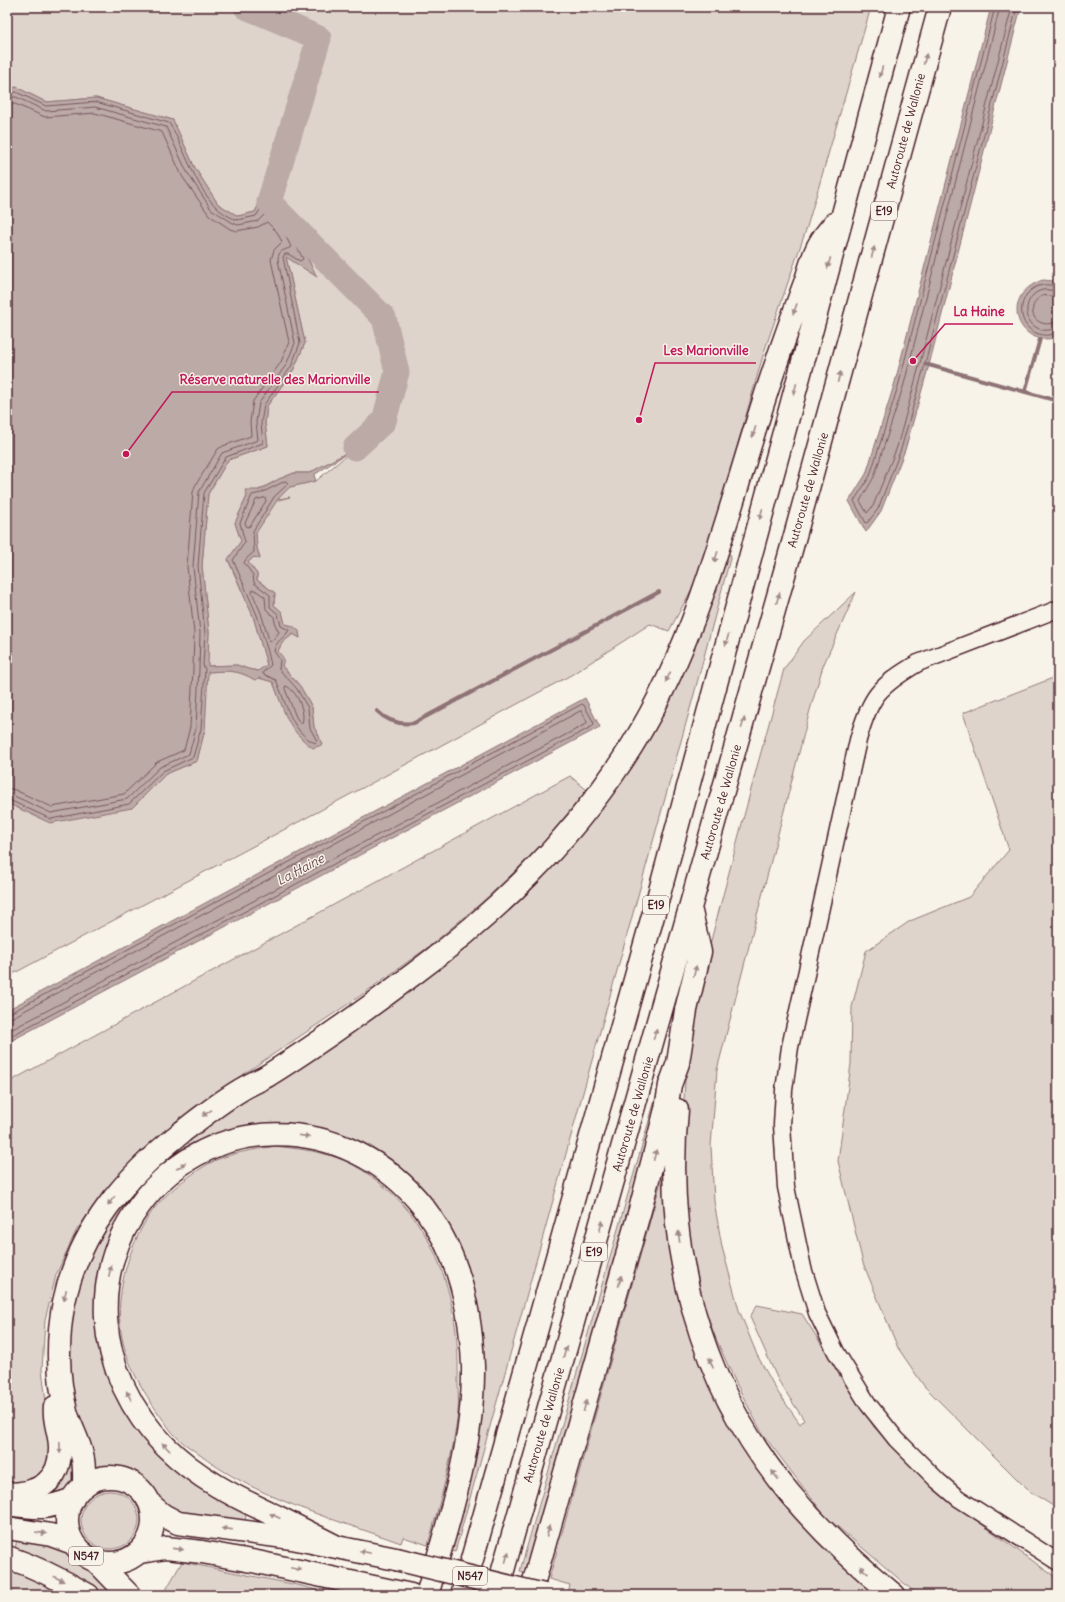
<svg xmlns="http://www.w3.org/2000/svg" width="1065" height="1602" viewBox="0 0 1065 1602" font-family="Delius,sans-serif">
  <style>
    .green { fill: #ded4cc; stroke: #947a7c }
    .water { fill: #bcaaa7; stroke: #8e7275 }
    .lines { fill: none; stroke-linecap: round; stroke-linejoin: round }
    .shore { stroke: #78575d; stroke-width: 1 }
    .stream { stroke: #8e7275; stroke-width: 4 }
    .river { stroke: #bcaaa7; stroke-width: 25 }
    .street-casing { stroke: #4a1f2b; stroke-width: 19 }
    .primary-casing { stroke: #4a1f2b; stroke-width: 25 }
    .highway-casing { stroke: #4a1f2b; stroke-width: 25 }
    .street { stroke: #f7f3e8; stroke-width: 16 }
    .primary { stroke: #f7f3e8; stroke-width: 22 }
    .highway { stroke: #f7f3e8; stroke-width: 22 }
    .primary-bridge-casing { stroke: #4a1f2b; stroke-width: 25; stroke-linecap: butt }
    .primary-bridge { stroke: #f7f3e8; stroke-width: 22 }
    .oneway { fill: #a0898a }
    .labels { text-anchor: middle; stroke-width: 3; stroke-linejoin: round; paint-order: stroke }
    .shield { fill: #f7f3e8; stroke: #7e5f64; stroke-width: 1 }
    .shield-label { font-size: 11px; font-weight: bold; fill: #4a1f2b }
    .street-label { font-size: 12px; fill: #4a1f2b; stroke: #f7f3e8 }
    .water-label { font-size: 13px; font-style: italic; fill: #6c4950; stroke: #f7f3e8 }
    .leader { fill: none; stroke: #c2185b; stroke-width: 1.5 }
    .callout-dot { fill: #c2185b; stroke: #f7f3e8; stroke-width: 1.5 }
    .callout-label { font-size: 13px; text-anchor: middle; font-weight: bold; fill: #c2185b; stroke: #f7f3e8; stroke-width: 3; stroke-linejoin: round; paint-order: stroke }
  </style>
  <rect width="100%" height="100%" fill="#f7f3e8"/>
  <filter id="ink" filterUnits="userSpaceOnUse"><feTurbulence type="fractalNoise" baseFrequency=".025" numOctaves="2"/><feDisplacementMap in="SourceGraphic" scale="8" xChannelSelector="R" yChannelSelector="G"/><feConvolveMatrix kernelMatrix="1 2 1 2 8 2 1 2 1" color-interpolation-filters="sRGB"/></filter>
  <g filter="url(#ink)">
    <!-- green -->
    <path class="green" d="M7,7H871L807,227L764,352L716,521L694,585L669,631L650,624L571,675L368,785L7,977V799L9,804L132,808L166,774L197,761L205,729L207,672C229,671 236,669 255,680L259,678L273,682L288,721L319,736L314,728L312,707L300,686L282,666L278,651L282,643L293,634L300,638L293,626L285,624L282,612L274,605L275,593L257,580V574L248,562L254,557L260,558L257,548L256,533L260,525V505L290,497L278,499L290,487L316,481L353,450L309,473H294L279,479L247,496L235,523L241,541L228,560L253,616L267,665L258,671L248,669L237,665L207,666L209,632L202,566L208,494L228,460L268,446L265,423L267,406L294,369L305,343L286,256L316,276L291,224L263,197L255,212L238,216L218,204L195,168L173,120L96,98L46,102L16,87L7,90Z
      M725,552L731,555L693,698L455,1552L447,1550L468,1475L464,1270L359,1145L215,1140L115,1236L117,1386L246,1513L245,1525L189,1519L162,1504L151,1484L135,1472L123,1467L111,1466L94,1467L77,1414L72,1389L70,1364V1327L73,1302L93,1247L126,1199L158,1166L205,1128L347,1031L608,798Z
      M856,592L823,666L810,710L717,1070L711,1146L714,1201L722,1247L739,1310L757,1355L777,1391L800,1424L804,1420L778,1380L750,1317L757,1305L802,1314L874,1427L913,1468L952,1503L1058,1579V1595H918L825,1516L762,1433L736,1383L716,1339L700,1295L690,1249L683,1197L682,1135L685,1081L709,948L758,763L784,669L804,641Z
      M1058,676V1509L1029,1491L924,1386L898,1348L863,1263L838,1161L851,1064L852,1007L866,951L910,921L969,897L1009,850L963,713Z
      M570,776L587,790L536,852L481,903L431,945L363,994L193,1108L147,1146L109,1185L76,1231L56,1275L45,1320L42,1369L47,1410L50,1463C35,1483 31,1484 7,1484V1083Z
      M665,1065L666,1075L529,1573L520,1571Z
      M275,1146C299,1149 323,1151 345,1161C360,1167 374,1178 386,1188C442,1236 460,1310 458,1382C458,1392 459,1402 458,1412C453,1457 440,1501 428,1545L403,1537L401,1543C331,1518 255,1498 196,1452C189,1447 181,1442 176,1436C171,1432 168,1426 164,1421C145,1395 126,1365 121,1332C114,1293 131,1236 157,1205C170,1190 192,1173 210,1163C228,1153 254,1150 275,1146Z
      M662,1178L667,1237L678,1288L729,1414L883,1595H579L568,1593L570,1585L549,1579Z
      M67,1447L75,1461L74,1478L71,1483L61,1494L34,1499Z
      M81 1520a29 29 0 1 1 58 0a29 29 0 1 1-58 0Z
      M17,1539L50,1543L63,1550L77,1564L95,1574L119,1595H104L93,1588L15,1549Z
      M182,1562L302,1586L333,1595H163Z
      M7,1568L28,1576L64,1595H7Z"/>
    <!-- water -->
    <path class="water" d="M991,7H1021L929,365L905,450L881,511L866,532L849,501L866,474L895,382Z
      M16,87L46,102L96,98L173,120L195,168L218,204L238,216L255,212L263,196L290,223L317,277L286,257L305,343L294,369L267,406L265,423L268,446L228,460L208,494L202,566L209,632L208,666L237,665L248,669L258,671L267,665L253,616L228,559L241,541L235,523L247,496L245,490H260L279,479L294,473H309L355,448L314,475L316,481L290,487L278,499L256,533L257,548L260,559L254,557L248,562L257,574V580L275,593L274,605L282,612L285,624L293,626L299,631L300,638L293,634L282,643L278,651L284,659L282,666L300,686L312,707L314,727L319,736L322,745L313,748C287,730 284,710 273,682L259,678L255,680C236,669 229,671 208,672L205,729L197,761L166,774L132,808L50,823L9,804L7,799V90Z
      M1043,280L1053,281L1058,283V337C1017,350 998,294 1043,280Z
      M585,698L600,727L7,1043V1010Z"/>
    <g class="lines">
      <!-- shore -->
      <path class="shore" d="M995,7L899,383L870,476L854,501L866,523L868,522L878,509L901,449L925,364L1017,7
        M1000,7L904,384L874,477L860,501L867,513L873,506L897,447L920,363L1012,7
        M7,93L16,92L46,106L96,102L169,123C188,152 200,210 238,220L256,216L263,205H266L286,225L303,259L300,261L288,254H285L283,257L300,343L291,367L264,405L261,423L263,443L226,457L204,493L198,566L205,633L203,665L205,669L201,729L193,757L163,771L129,804L51,819L7,799
        M7,98L16,97L46,111L95,107L166,127L187,172L211,209L233,223L238,225L258,221L266,213L282,228L291,247C285,251 278,249 278,260L295,343L286,365L259,403L256,422L258,440L222,453L199,492L193,566L200,633L199,669L196,728L189,754L160,767L127,799L51,813L12,795L7,794
        M7,105L15,104L45,117L95,113L162,132L182,176L209,215L230,229L236,231L258,227L267,222L277,232L282,242L274,250L271,260L289,342L281,362L253,401L250,422L251,436L223,446L218,449L195,486L193,492L187,566L194,633L193,669L190,727L184,750L157,762L124,794L52,807L15,790L7,788
        M1058,286C1053,286 1048,284 1043,285C1015,289 1014,331 1043,335C1048,336 1053,334 1058,333
        M1058,291C1053,291 1048,289 1043,290C1022,294 1021,326 1043,330C1048,331 1053,329 1058,328
        M1058,297C1052,297 1048,294 1042,296C1030,301 1029,319 1042,323C1048,325 1052,323 1058,322
        M286,481L288,484L274,497L253,531L254,552L246,559L244,563L253,575L254,583L270,595V607L278,614L281,626L289,630C284,639 276,640 274,651L280,660L279,669L297,689L308,708L310,728L317,741L315,743C291,732 286,702 276,680L263,674V672L271,665L268,652L257,615L233,560L245,542L240,523L252,495L261,493Z
        M265,498L266,501L250,526L247,527L245,523L256,500Z
        M253,590H255L265,597L266,609L274,617L276,627L279,632L272,641L269,640L261,613L252,592Z
        M286,686C297,690 306,713 302,723H300L296,717L285,689Z
        M7,1013H10L582,704L584,705L594,723L593,726L7,1038
        M7,1018L13,1017L580,711H582L587,722L586,724L7,1032"/>
      <!-- stream -->
      <path class="stream" d="M925,364L1058,401
        M1025,392L1040,339
        M377,711C387,721 399,725 414,723L659,592"/>
      <!-- river -->
      <path class="river" d="M246,7L319,38L269,202L384,318L397,372L384,421L355,448"/>
      <defs>
        <path id="street" d="M1058,609L918,663C879,686 870,696 858,740L790,1047L784,1090L782,1125L786,1187L803,1268L817,1313L836,1352L868,1404L896,1439L938,1481L958,1498L1058,1562"/>
        <path id="primary" d="M67 1520a43 43 0 1 1 86 0a43 43 0 1 1-86 0Z
          M7,1504C37,1508 44,1510 73,1499
          M151,1505L163,1515L178,1523L292,1538L396,1559
          M7,1528L51,1535L73,1543
          M140,1552L166,1548L202,1552L257,1562L411,1595"/>
        <path id="highway" d="M677,1110C663,1249 700,1386 790,1494C821,1531 856,1564 894,1595
          M84,1486C84,1475 85,1465 82,1455C79,1440 70,1426 66,1411C57,1377 57,1336 64,1302C79,1230 126,1176 182,1132C200,1118 219,1103 239,1091C248,1085 258,1081 267,1076C318,1044 367,1009 415,973C496,913 565,846 622,761C703,640 730,496 777,361C786,334 796,307 806,280C810,268 813,254 820,243C823,237 829,230 834,224
          M7,1494C38,1494 61,1482 60,1447C60,1434 53,1420 55,1407
          M335,1546C315,1536 296,1526 276,1516C235,1497 197,1478 165,1446C131,1412 109,1366 106,1318C104,1281 114,1245 133,1215C202,1107 348,1110 424,1208C458,1252 471,1311 473,1366C474,1445 449,1520 427,1595
          M7,1557C36,1567 62,1580 88,1595
          M97,1562L129,1595
          M462,1595L658,898L899,7
          M496,1595L793,543L940,7
          M530,1595L640,1210L666,1109L670,1085L678,1063L686,1010L700,952L691,912"/>
      </defs>
      <!-- street casing -->
      <use href="#street" class="street-casing"/>
      <!-- primary casing -->
      <use href="#primary" class="primary-casing"/>
      <!-- highway casing -->
      <use href="#highway" class="highway-casing"/>
      <!-- street -->
      <use href="#street" class="street"/>
      <!-- primary -->
      <use href="#primary" class="primary"/>
      <!-- highway -->
      <use href="#highway" class="highway"/>
      <defs>
        <path id="primary-bridge" d="M396,1559L544,1595"/>
      </defs>
      <!-- primary-bridge casing -->
      <use href="#primary-bridge" class="primary-bridge-casing"/>
      <!-- primary-bridge -->
      <use href="#primary-bridge" class="primary-bridge"/>
    </g>
    <!-- one-way arrows -->
    <defs><path id="oneway-solid" d="M-6-.8H1V-3.2L6.5 0L1 3.2V.8H-6Z"/></defs>
    <g class="oneway">
      <use href="#oneway-solid" transform="translate(925 59) rotate(-75)"/>
      <use href="#oneway-solid" transform="translate(881 72) rotate(105)"/>
      <use href="#oneway-solid" transform="translate(873 252) rotate(-75)"/>
      <use href="#oneway-solid" transform="translate(829 263) rotate(105)"/>
      <use href="#oneway-solid" transform="translate(795 309) rotate(110)"/>
      <use href="#oneway-solid" transform="translate(839 377) rotate(-75)"/>
      <use href="#oneway-solid" transform="translate(795 389) rotate(105)"/>
      <use href="#oneway-solid" transform="translate(754 432) rotate(107)"/>
      <use href="#oneway-solid" transform="translate(761 514) rotate(105)"/>
      <use href="#oneway-solid" transform="translate(716 557) rotate(108)"/>
      <use href="#oneway-solid" transform="translate(778 598) rotate(-74)"/>
      <use href="#oneway-solid" transform="translate(727 640) rotate(105)"/>
      <use href="#oneway-solid" transform="translate(668 677) rotate(116)"/>
      <use href="#oneway-solid" transform="translate(743 723) rotate(-74)"/>
      <use href="#oneway-solid" transform="translate(695 971) rotate(-76)"/>
      <use href="#oneway-solid" transform="translate(655 1034) rotate(-74)"/>
      <use href="#oneway-solid" transform="translate(207 1113) rotate(145)"/>
      <use href="#oneway-solid" transform="translate(304 1136) rotate(7)"/>
      <use href="#oneway-solid" transform="translate(655 1155) rotate(-76)"/>
      <use href="#oneway-solid" transform="translate(181 1166) rotate(-34)"/>
      <use href="#oneway-solid" transform="translate(111 1201) rotate(128)"/>
      <use href="#oneway-solid" transform="translate(601 1226) rotate(-74)"/>
      <use href="#oneway-solid" transform="translate(679 1237) rotate(-97)"/>
      <use href="#oneway-solid" transform="translate(110 1271) rotate(-77)"/>
      <use href="#oneway-solid" transform="translate(620 1281) rotate(-74)"/>
      <use href="#oneway-solid" transform="translate(65 1295) rotate(103)"/>
      <use href="#oneway-solid" transform="translate(565 1352) rotate(-74)"/>
      <use href="#oneway-solid" transform="translate(711 1363) rotate(-113)"/>
      <use href="#oneway-solid" transform="translate(129 1396) rotate(-118)"/>
      <use href="#oneway-solid" transform="translate(585 1406) rotate(-74)"/>
      <use href="#oneway-solid" transform="translate(166 1447) rotate(-135)"/>
      <use href="#oneway-solid" transform="translate(60 1448) rotate(89)"/>
      <use href="#oneway-solid" transform="translate(775 1475) rotate(-127)"/>
      <use href="#oneway-solid" transform="translate(275 1516) rotate(-155)"/>
      <use href="#oneway-solid" transform="translate(227 1529) rotate(-173)"/>
      <use href="#oneway-solid" transform="translate(548 1531) rotate(-74)"/>
      <use href="#oneway-solid" transform="translate(41 1533) rotate(9)"/>
      <use href="#oneway-solid" transform="translate(178 1549) rotate(6)"/>
      <use href="#oneway-solid" transform="translate(365 1552) rotate(-168)"/>
      <use href="#oneway-solid" transform="translate(507 1557) rotate(-74)"/>
      <use href="#oneway-solid" transform="translate(296 1569) rotate(12)"/>
      <use href="#oneway-solid" transform="translate(864 1570) rotate(-137)"/>
      <use href="#oneway-solid" transform="translate(59 1579) rotate(27)"/>
    </g>
  </g>
  <g class="labels">
    <!-- shield labels -->
    <g class="shield">
      <rect x="871" y="202" width="26" height="18" rx="3"/>
      <rect x="643" y="896" width="26" height="18" rx="3"/>
      <rect x="581" y="1243" width="26" height="18" rx="3"/>
      <rect x="69" y="1547" width="34" height="18" rx="3"/>
      <rect x="453" y="1567" width="34" height="18" rx="3"/>
    </g>
    <g class="shield-label">
      <text x="884" y="215">E19</text>
      <text x="656" y="909">E19</text>
      <text x="594" y="1256">E19</text>
      <text x="86" y="1560">N547</text>
      <text x="470" y="1580">N547</text>
    </g>
    <!-- street labels -->
    <g class="street-label">
      <text transform="translate(906 131) rotate(-75)" y="4">Autoroute de Wallonie</text>
      <text transform="translate(808 490) rotate(-74)" y="4">Autoroute de Wallonie</text>
      <text transform="translate(721 802) rotate(-74)" y="4">Autoroute de Wallonie</text>
      <text transform="translate(633 1114) rotate(-74)" y="4">Autoroute de Wallonie</text>
      <text transform="translate(544 1425) rotate(-74)" y="4">Autoroute de Wallonie</text>
    </g>
    <!-- water labels -->
    <g class="water-label">
      <text transform="translate(300 869) rotate(-28)" y="5">La Haine</text>
    </g>
  </g>
  <!-- callouts -->
  <path class="leader" d="M913 361L945 324H1013M639 420L655 363H756M126 454L172 392H379"/>
  <g class="callout-dot">
    <circle cx="913" cy="361" r="4"/>
    <circle cx="639" cy="420" r="4"/>
    <circle cx="126" cy="454" r="4"/>
  </g>
  <g class="callout-label">
    <text x="979" y="316">La Haine</text>
    <text x="706" y="355">Les Marionville</text>
    <text x="275" y="384">Réserve naturelle des Marionville</text>
  </g>
  <!-- margin -->
  <rect width="1065" height="1602" fill="none" stroke="#f7f3e8" stroke-width="24"/>
  <rect x="12" y="12" width="1041" height="1578" fill="none" stroke="#4a1f2b" stroke-width="1.5" filter="url(#ink)"/>
</svg>
